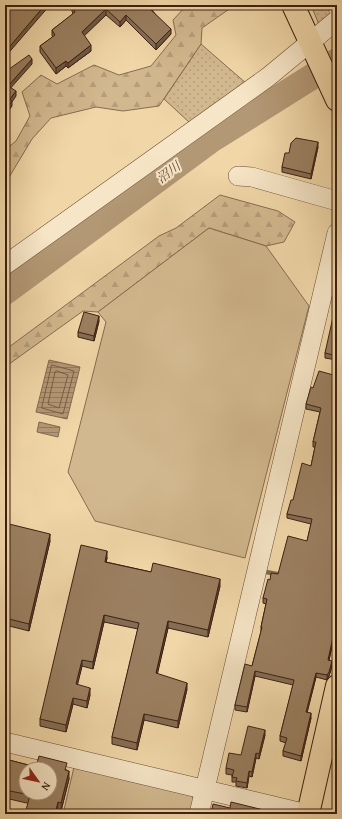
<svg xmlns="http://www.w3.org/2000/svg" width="342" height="819" viewBox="0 0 342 819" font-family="'Gentium Book Plus','Noto Serif JP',serif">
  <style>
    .grass { fill: url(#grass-dots); stroke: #876c50 }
    .forest { fill: url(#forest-firs); stroke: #876c50 }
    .park { fill: #d2b88e; stroke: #876c50 }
    .water { fill: url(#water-rules); stroke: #83684d }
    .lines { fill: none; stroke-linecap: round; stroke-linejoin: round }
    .shore { stroke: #785c44; stroke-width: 1 }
    .stream { stroke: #83684d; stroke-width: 4.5 }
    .river { stroke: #b39875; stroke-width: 26 }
    .minor-casing { stroke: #694d38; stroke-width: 20 }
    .major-casing { stroke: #3c1f12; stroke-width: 24 }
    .minor { stroke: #f6e5c6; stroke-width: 19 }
    .major { stroke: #f1d7a8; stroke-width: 22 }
    .wall { fill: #846d53; stroke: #3c1f12 }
    .shaded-wall { fill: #6c5943; stroke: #3c1f12 }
    .building { fill: #9a7f60; stroke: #3c1f12; fill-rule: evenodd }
    .labels { text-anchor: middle; stroke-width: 4; stroke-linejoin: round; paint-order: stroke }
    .water-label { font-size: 13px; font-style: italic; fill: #664935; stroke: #f6e5c6 }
  </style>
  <defs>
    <pattern id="grass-dots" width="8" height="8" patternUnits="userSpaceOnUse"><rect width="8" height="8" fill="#d2b88e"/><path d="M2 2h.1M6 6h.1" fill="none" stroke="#b59e79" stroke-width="1.8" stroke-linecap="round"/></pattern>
    <pattern id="forest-firs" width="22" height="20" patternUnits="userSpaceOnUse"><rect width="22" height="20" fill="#d2b88e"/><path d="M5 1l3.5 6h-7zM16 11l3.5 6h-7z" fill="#b59e79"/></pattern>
    <pattern id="water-rules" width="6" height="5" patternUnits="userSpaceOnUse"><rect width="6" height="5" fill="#b39875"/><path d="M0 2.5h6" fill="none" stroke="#937b5f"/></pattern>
  </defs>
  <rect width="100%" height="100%" fill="#f1d7a8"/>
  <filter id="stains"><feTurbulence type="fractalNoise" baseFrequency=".005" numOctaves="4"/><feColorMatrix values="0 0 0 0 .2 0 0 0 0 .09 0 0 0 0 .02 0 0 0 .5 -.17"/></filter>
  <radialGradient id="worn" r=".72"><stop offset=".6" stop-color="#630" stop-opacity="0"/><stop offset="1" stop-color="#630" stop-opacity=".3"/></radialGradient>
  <!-- grass -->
  <path class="grass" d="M311,5H332V17L320,27Z
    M201,44L247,84L190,123L164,99Z"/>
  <!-- forest -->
  <path class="forest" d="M187,5H235L202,28L201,44L159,106L123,111L96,107L51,118L32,139L5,184V150L16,141L30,116L22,92L41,75L57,84L94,65L119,75L151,66L176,35L173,20Z
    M220,195L278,211L295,222L284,242L266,246L209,228L98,312L83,311L5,367V350L159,236L176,228Z"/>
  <!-- park -->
  <path class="park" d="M209,228L266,246L309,306L245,558L95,521L68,472L106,322L98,312Z
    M74,767L191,795L196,802L193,814H63Z"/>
  <!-- water -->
  <path class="water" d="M49,360L80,367L67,419L36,412Z
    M39,422L60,427L58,437L37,432Z"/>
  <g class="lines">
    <!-- shore -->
    <path class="shore" d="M52,365L74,371L63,414L42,408Z
      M57,371L68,375L59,408L48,404L55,372Z"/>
    <!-- stream -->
    <path class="stream" d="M266,572L277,574"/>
    <!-- river -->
    <path class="river" d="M5,292L211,140L337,61"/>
    <defs>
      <path id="minor" d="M337,5V6
        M238,176L252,177L337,201
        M5,265L268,77L337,20
        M5,742L307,814
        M199,814L337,233"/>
      <path id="major" d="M293,5L337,100
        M308,814L337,686"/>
    </defs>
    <!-- minor casing -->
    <use href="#minor" class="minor-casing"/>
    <!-- major casing -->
    <use href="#major" class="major-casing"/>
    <!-- minor -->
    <use href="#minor" class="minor"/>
    <!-- major -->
    <use href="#major" class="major"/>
  </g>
  <!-- wall -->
  <path class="wall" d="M156,5L152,10L171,34L156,50L126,20L120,27L106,15L84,35L91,51L68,68L66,66L56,74L40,52V46L53,37L52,36V30L73,14L72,11V6Z
    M318,147L311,179L282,172V167L289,153Z
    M337,318V360L325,358V353Z
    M99,321L94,341L78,337V332Z
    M337,376L336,643L333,642L329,660L332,666L329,676L327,680L316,677L307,712L311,718L301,761L283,756V751L286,743L280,741V736L293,685L255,676L247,712L235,710V705L252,666L261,632V627L266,604L263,603V598L270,580L278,574L307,541L311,524L287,518V514L311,466L315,447H313V442L320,412L306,409V404L313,388Z
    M5,523L50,541L29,631L9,626L5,641Z
    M107,558L106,562L151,572L220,586L208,637L168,628L157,674L187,689L178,728L144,720L137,750L112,744V737L138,629L104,622L93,669L82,666L77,685L90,695L87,708L73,704L66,732L40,726V719Z
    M265,735L259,759L256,758L252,777L249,776L247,788L236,786V782H232V775L226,774V768Z
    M5,759L36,767L67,770L69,779L61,811L5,798Z"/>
  <!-- shaded-wall -->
  <path class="shaded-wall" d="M45,5H50L5,57V52Z
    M152,5H156L149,13V8Z
    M106,9V15L82,38V32Z
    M126,15V20L120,27V22Z
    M171,29V34L156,50V44Z
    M91,45V51L68,68V63Z
    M32,59V64L8,91V86Z
    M66,61V66L56,74V68Z
    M16,91V96L12,102V106L5,116V111L10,99Z
    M318,142V147L311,179V174Z
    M99,316V321L94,341V336Z
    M50,534V541L29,631V624Z
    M107,551V558L105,568V562Z
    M220,579V586L208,637V630Z
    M104,615V622L93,669V662Z
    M9,619V626L5,641V635Z
    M168,621V628L156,680V673Z
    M333,637V642L328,665V660Z
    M82,660V666L76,691V684Z
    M332,661V666L329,676L327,680V675Z
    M255,671V676L247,712V707Z
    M316,673V677L306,717V712Z
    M187,683V689L178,728V721Z
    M90,688V695L87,708V701Z
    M73,698V704L66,732V725Z
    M311,713V718L301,761V756Z
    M144,714V720L137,750V743Z
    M265,730V735L259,759V754Z
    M256,753V758L252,777V772Z
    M69,771V779L61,811V803Z
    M249,771V776L247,788V783Z
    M58,802V810L57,814H55Z"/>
  <!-- building -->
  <path class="building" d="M5,5H45L5,52Z
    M72,5H152L149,8L171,29L156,44L126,15L120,22L106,9L82,32L91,45L68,63L66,61L56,68L40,46L55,35L52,30L75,12L72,6Z
    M29,55L32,59L8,86L16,91L10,99L12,101L5,111V72Z
    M296,138L318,142L311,174L282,167L285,153H289L291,143Z
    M84,312L99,316L94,336L78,332Z
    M333,317L337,318V356L325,353Z
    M319,371L337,376V634L336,638L333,637L328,660L332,661L329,672L327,675L316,673L306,712L311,713L301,756L283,751L287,738L280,736L294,680L255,671L247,707L235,705L245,664L252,666L262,627H261L267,599L263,598L268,579L270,580L271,573L278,574L288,536L307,541L312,519L287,514L291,500H293L302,463L311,466L316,442H313L321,408L306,404L311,387L313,388Z
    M5,523L50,534L29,624L9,619L5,635Z
    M81,545L107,551L105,562L151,572L153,563L220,579L208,630L168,621L156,673L187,683L178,721L144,714L137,743L112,737L139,623L104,615L93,662L82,660L76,684L90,688L87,701L73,698L66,725L40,719Z
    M248,726L265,730L259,754L256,753L252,772L249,771L247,783L236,781L237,778L232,777L234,770L226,768L229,753L241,755Z
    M39,756L67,763L65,770L69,771L61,803L58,802L55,814H25L30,795L5,790V759L36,767ZM26,769H50V793H26Z
    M231,802L280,814H211L213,804L230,808Z"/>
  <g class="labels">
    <!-- water labels -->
    <g class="water-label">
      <text transform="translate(168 172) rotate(-37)" y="5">沼川</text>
    </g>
  </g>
  <!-- margin -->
  <rect width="342" height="819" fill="none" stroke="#f1d7a8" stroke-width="20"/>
  <rect x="6" y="6" width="330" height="807" fill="none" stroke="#3c1f12" stroke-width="2"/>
  <rect x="10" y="10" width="322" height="799" fill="none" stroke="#3c1f12"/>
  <!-- north arrow -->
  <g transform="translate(38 781) rotate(123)"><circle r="19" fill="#f6e5c6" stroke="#ac967e"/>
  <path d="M0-3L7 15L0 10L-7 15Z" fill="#8f2418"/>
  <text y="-6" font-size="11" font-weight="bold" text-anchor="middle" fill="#3c1f12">N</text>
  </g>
  <rect width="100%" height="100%" filter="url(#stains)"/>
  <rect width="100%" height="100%" fill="url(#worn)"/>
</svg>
